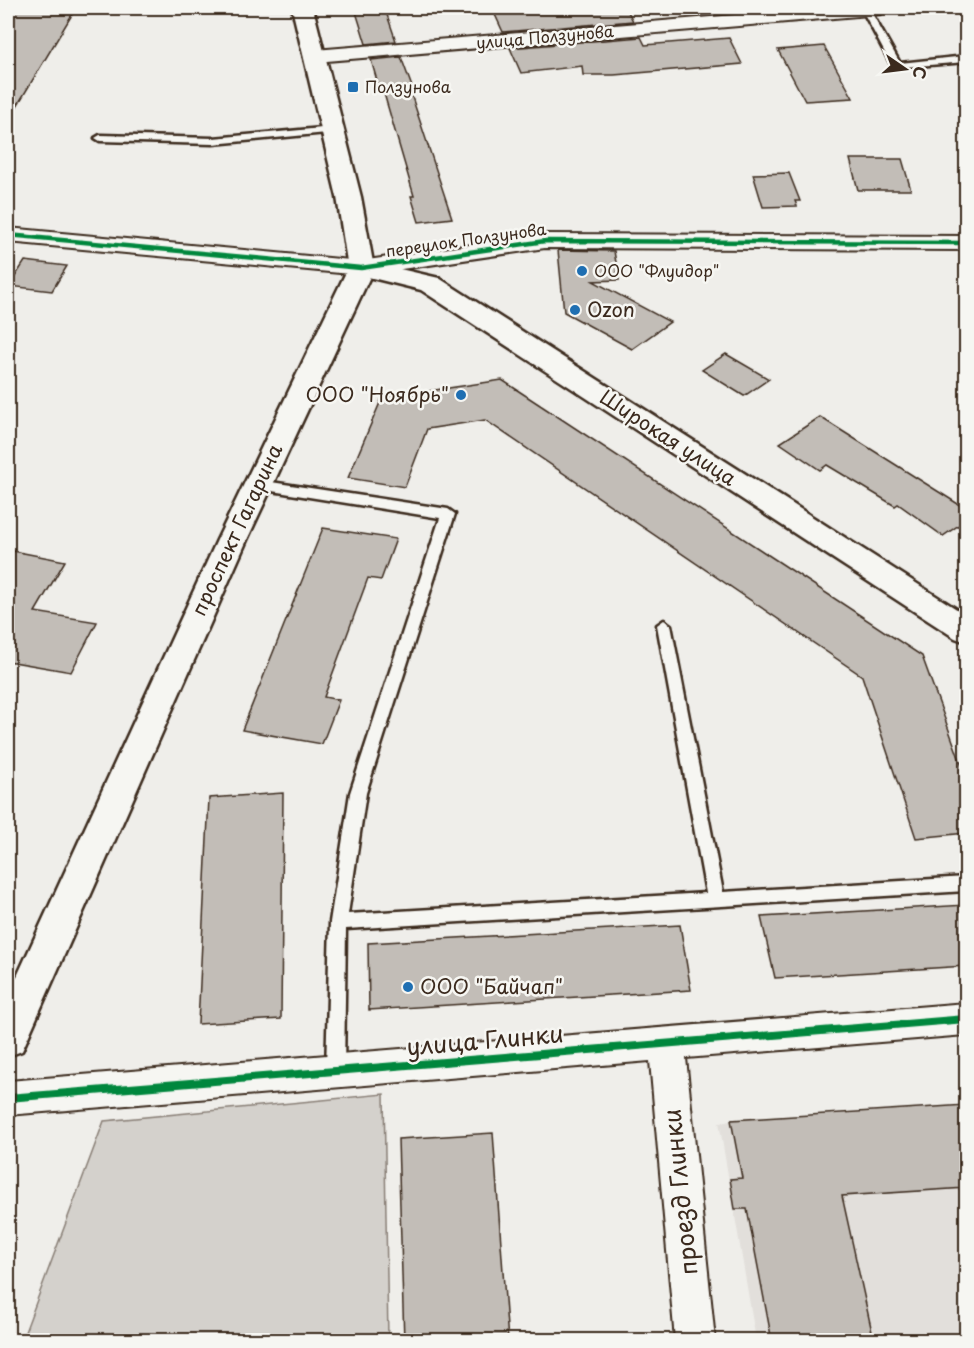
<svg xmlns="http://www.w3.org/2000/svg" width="974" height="1348" viewBox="0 0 974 1348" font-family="'Playpen Sans',sans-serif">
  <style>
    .built { fill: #e2dfdb }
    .green { fill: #d4d1cc; stroke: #887e75; stroke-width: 1.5 }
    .building { fill: #c2bdb7; stroke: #3b2a1e; stroke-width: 1.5 }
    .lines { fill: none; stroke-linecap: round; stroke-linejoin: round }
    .service-casing { stroke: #3b2a1e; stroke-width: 5 }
    .minor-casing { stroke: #3b2a1e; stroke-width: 4 }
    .tertiary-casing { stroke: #3b2a1e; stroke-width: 5 }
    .secondary-casing { stroke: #3b2a1e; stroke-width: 5 }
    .service { fill: #f6f6f2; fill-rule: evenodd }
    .minor { fill: #f6f6f2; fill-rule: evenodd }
    .tertiary { fill: #f6f6f2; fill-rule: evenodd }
    .secondary { fill: #f6f6f2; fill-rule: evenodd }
    .cycleway-far1-casing { stroke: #f6f6f2; stroke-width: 8 }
    .cycleway-casing { stroke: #f6f6f2; stroke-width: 11 }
    .cycleway-far1 { stroke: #00873e; stroke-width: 4.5 }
    .cycleway { stroke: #00873e; stroke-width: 8 }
    .poi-dot { fill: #1f6fb2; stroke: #f6f6f2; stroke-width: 2 }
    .labels { text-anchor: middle; stroke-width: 5; stroke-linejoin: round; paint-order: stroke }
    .far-street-label { font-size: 16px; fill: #3b2a1e; stroke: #f6f6f2 }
    .far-poi-label { font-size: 16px; fill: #3b2a1e; stroke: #f6f6f2; text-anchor: start }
    .poi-label { font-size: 20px; fill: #3b2a1e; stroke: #f6f6f2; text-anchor: start }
    .street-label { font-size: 20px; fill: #3b2a1e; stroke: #f6f6f2 }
    .near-street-label { font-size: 24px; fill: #3b2a1e; stroke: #f6f6f2 }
  </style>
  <rect width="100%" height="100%" fill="#efeeea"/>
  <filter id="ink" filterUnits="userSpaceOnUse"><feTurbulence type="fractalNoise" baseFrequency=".0167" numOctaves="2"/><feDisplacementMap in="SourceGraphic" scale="12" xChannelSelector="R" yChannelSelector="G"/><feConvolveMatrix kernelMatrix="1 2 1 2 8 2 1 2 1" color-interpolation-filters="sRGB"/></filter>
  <g filter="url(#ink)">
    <!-- built -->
    <path class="built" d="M966,1104V1340H756L719,1122Z"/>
    <!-- green -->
    <path class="green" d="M384,1094L388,1340H22L104,1121Z"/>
    <!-- building -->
    <path class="building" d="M8,8H76L8,121Z
      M492,8H626L633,21L503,32Z
      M385,9L396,41L366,44L356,12Z
      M641,37L645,45L729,38L742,64L614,75H583L582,66L521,73L510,48Z
      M824,46L853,98L805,101L778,50Z
      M401,57L412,87L409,88L452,218L419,222L411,196H414L383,90L380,91L371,60Z
      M850,159H902L911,190H858Z
      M789,173L800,201H795L797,206L763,207L753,174Z
      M558,250L614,251L619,280L593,281L670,322L632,349L564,312Z
      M25,261L67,266L52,291L9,286Z
      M726,354L769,379L744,396L702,370Z
      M502,380L922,656L966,777V833L916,838L862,676L485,420L427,429L405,487L348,478L382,398Z
      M820,417L966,509V520L943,536L898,504L895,506L827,465L820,470L780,443Z
      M323,528L396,539L381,580L368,578L324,697L339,700L322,744L242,730Z
      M8,550L65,561L35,612L97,622L71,672L8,661Z
      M283,793L281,1019L198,1024L209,798Z
      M966,905V966L775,978L761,917Z
      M680,925L691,990L369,1010L368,943Z
      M966,1105V1188L842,1196L874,1341H772L747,1209H735L730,1179L742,1178L731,1120Z
      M493,1133L508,1341H404L398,1139Z"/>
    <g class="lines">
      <defs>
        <path id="service" d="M861,8H869L900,63L966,56V62L893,68Z
          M333,127L337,128V132L213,144L100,141L95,138L100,135L213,138Z
          M258,480L448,509L455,514L366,793L348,914L706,893L657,625L664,620L671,625L723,892L966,877V891L346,929L344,1071L341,1077L335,1079L329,1077L326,1071L330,922L350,793L440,518L253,488L251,485Z"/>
        <path id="minor" d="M818,8H891L881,14L315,62L308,60L305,56L308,52L315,50Z
          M8,228L361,261L545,234L966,236V250L545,248L361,275L8,242Z
          M966,1003V1035L686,1058L715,1340H675L650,1061L8,1115V1081Z"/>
        <path id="tertiary" d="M361,260L439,278L966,615V642L955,638L421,290L352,273L348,268L352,263Z"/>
        <path id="secondary" d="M292,8H313L361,197L374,268L247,540L22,1051L8,1056V996L217,540L348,268L337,197Z"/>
      </defs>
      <!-- service casing -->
      <use href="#service" class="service-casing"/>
      <!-- minor casing -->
      <use href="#minor" class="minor-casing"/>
      <!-- tertiary casing -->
      <use href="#tertiary" class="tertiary-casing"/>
      <!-- secondary casing -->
      <use href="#secondary" class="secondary-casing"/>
      <!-- service -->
      <use href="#service" class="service"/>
      <!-- minor -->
      <use href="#minor" class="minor"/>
      <!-- tertiary -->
      <use href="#tertiary" class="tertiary"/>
      <!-- secondary -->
      <use href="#secondary" class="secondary"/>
      <defs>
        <path id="cycleway-far1" d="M8,235L361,268L545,241L966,243"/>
        <path id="cycleway" d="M8,1098L966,1019"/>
      </defs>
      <!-- cycleway-far1 casing -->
      <use href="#cycleway-far1" class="cycleway-far1-casing"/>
      <!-- cycleway casing -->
      <use href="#cycleway" class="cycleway-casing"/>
      <!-- cycleway-far1 -->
      <use href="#cycleway-far1" class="cycleway-far1"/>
      <!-- cycleway -->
      <use href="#cycleway" class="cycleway"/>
    </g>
  </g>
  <!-- markers -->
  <g class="poi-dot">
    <rect x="347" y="81" width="12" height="12" rx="3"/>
    <circle cx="582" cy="271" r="6"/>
    <circle cx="575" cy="310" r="6"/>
    <circle cx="461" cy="395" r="6"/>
    <circle cx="408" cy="987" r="6"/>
  </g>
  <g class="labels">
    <!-- far-street labels -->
    <g class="far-street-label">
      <text transform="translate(545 37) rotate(-5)" y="6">улица Ползунова</text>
      <text transform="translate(466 240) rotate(-8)" y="6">переулок Ползунова</text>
    </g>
    <!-- far-poi labels -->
    <g class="far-poi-label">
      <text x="365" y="93">Ползунова</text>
      <text x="594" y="277">ООО "Флуидор"</text>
    </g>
    <!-- poi labels -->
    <g class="poi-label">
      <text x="587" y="317">Ozon</text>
      <text x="449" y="402" text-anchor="end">ООО "Ноябрь"</text>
      <text x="420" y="994">ООО "Байчап"</text>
    </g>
    <!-- street labels -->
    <g class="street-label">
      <text transform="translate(668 438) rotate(33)" y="7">Широкая улица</text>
      <text transform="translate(237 530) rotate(-65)" y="7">проспект Гагарина</text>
    </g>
    <!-- near-street labels -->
    <g class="near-street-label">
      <text transform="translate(485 1041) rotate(-5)" y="8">улица Глинки</text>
      <text transform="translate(681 1192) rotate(-96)" y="8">проезд Глинки</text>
    </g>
  </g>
  <!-- margin -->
  <rect width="974" height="1348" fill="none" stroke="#f6f6f2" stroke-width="30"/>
  <rect x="15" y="15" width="944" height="1318" fill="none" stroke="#3b2a1e" stroke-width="2" filter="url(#ink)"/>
  <!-- north arrow -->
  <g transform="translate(905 69) rotate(104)" stroke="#f6f6f2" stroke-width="4.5" paint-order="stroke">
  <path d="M0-4.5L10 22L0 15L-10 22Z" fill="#3b2a1e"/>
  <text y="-9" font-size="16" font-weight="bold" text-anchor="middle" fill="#3b2a1e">С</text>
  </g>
</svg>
